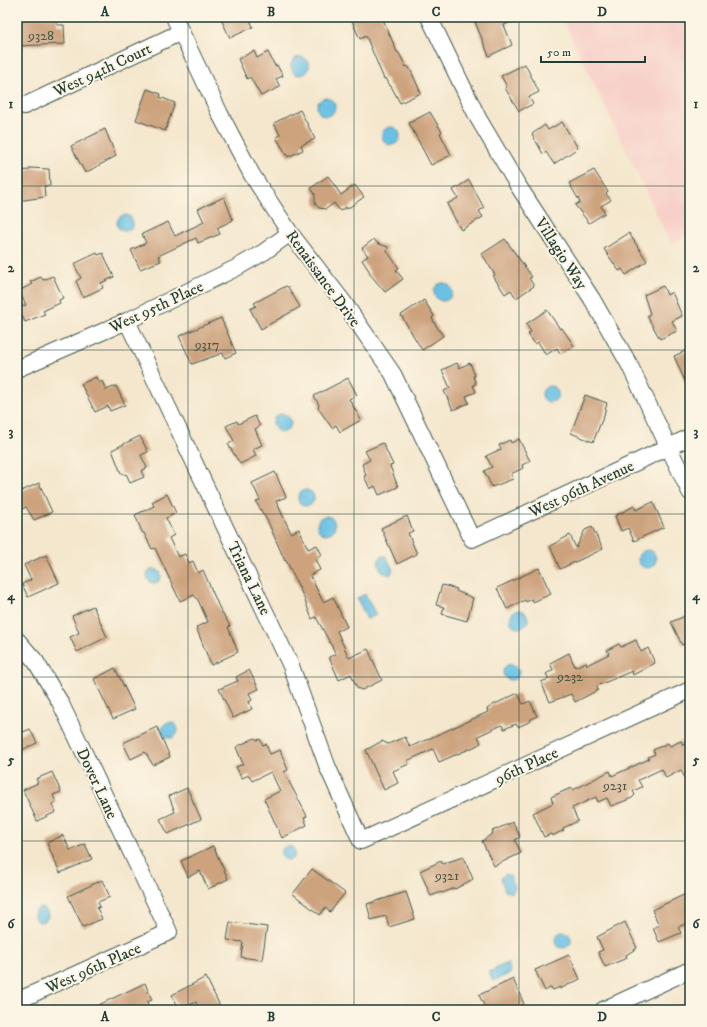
<svg xmlns="http://www.w3.org/2000/svg" width="707" height="1027" viewBox="0 0 707 1027" font-family="'IM FELL DW Pica',serif">
  <style>
    .built { fill: #f7d0c9 }
    .water { fill: #69c1e6; stroke: #447f8d }
    .building { fill: #cda37e }
    .lines { fill: none; stroke-linecap: round; stroke-linejoin: round }
    .street-casing { stroke: #3f564b; stroke-width: 18 }
    .street { stroke: #fff; stroke-width: 16 }
    .grid { fill: none; stroke: #1f3d34; stroke-width: 1; stroke-opacity: 0.55 }
    .labels { text-anchor: middle; stroke-width: 4; stroke-linejoin: round; paint-order: stroke }
    .number-label { font-size: 14px; fill: #4a5646 }
    .street-label { font-size: 16px; fill: #1f3d34; stroke: #fcf5e5 }
    .neatline { fill: none; stroke: #1f3d34; stroke-width: 1.5 }
    .grid-label { font-size: 13px; text-anchor: middle; font-weight: bold; fill: #1f3d34 }
  </style>
  <rect width="100%" height="100%" fill="#fcf5e5"/>
  <filter id="ink" filterUnits="userSpaceOnUse"><feTurbulence type="fractalNoise" baseFrequency=".025" numOctaves="2"/><feDisplacementMap in="SourceGraphic" scale="8" xChannelSelector="R" yChannelSelector="G"/><feConvolveMatrix kernelMatrix="1 2 1 2 8 2 1 2 1" color-interpolation-filters="sRGB"/></filter>
  <filter id="wash" filterUnits="userSpaceOnUse"><feTurbulence type="fractalNoise" baseFrequency=".012" numOctaves="4" result="noise"/><feDisplacementMap in="SourceGraphic" scale="16" xChannelSelector="R" yChannelSelector="G"/><feGaussianBlur stdDeviation="0.9" result="paint"/><feColorMatrix in="noise" values="0 0 0 0 0 0 0 0 0 0 0 0 0 0 0 0 0 1.4 0 .05"/><feComposite in="paint" operator="in"/></filter>
  <g filter="url(#wash)">
    <rect width="100%" height="100%" fill="#f4e7cd"/>
    <!-- built -->
    <path class="built" d="M562,17H690V235L671,244Z"/>
    <!-- water -->
    <path class="water" d="M291 66a9 9 0 1 1 18 0a9 9 0 1 1-18 0Z
      M317 107a9 9 0 1 1 18 0a9 9 0 1 1-18 0Z
      M382 136a9 9 0 1 1 18 0a9 9 0 1 1-18 0Z
      M117 223a8 8 0 1 1 16 0a8 8 0 1 1-16 0Z
      M434 292a9 9 0 1 1 18 0a9 9 0 1 1-18 0Z
      M542 394a8 8 0 1 1 16 0a8 8 0 1 1-16 0Z
      M273 423a9 9 0 1 1 18 0a9 9 0 1 1-18 0Z
      M298 498a8 8 0 1 1 16 0a8 8 0 1 1-16 0Z
      M317 525a9 9 0 1 1 18 0a9 9 0 1 1-18 0Z
      M638 559a9 9 0 1 1 18 0a9 9 0 1 1-18 0Z
      M381,556H386L393,570L390,575L382,572L378,563Z
      M147 576a7 7 0 1 1 14 0a7 7 0 1 1-14 0Z
      M365,594L376,615L367,619L357,598Z
      M510 619a9 9 0 1 1 18 0a9 9 0 1 1-18 0Z
      M503 672a8 8 0 1 1 16 0a8 8 0 1 1-16 0Z
      M162 730a8 8 0 1 1 16 0a8 8 0 1 1-16 0Z
      M281 853a7 7 0 1 1 14 0a7 7 0 1 1-14 0Z
      M505,874L510,876L515,887L512,893L505,891L501,878Z
      M34 915a7 7 0 1 1 14 0a7 7 0 1 1-14 0Z
      M555 940a8 8 0 1 1 16 0a8 8 0 1 1-16 0Z
      M507,963L511,973L493,981L489,972Z"/>
    <g id="blocks">
      <!-- building -->
      <path class="building" d="M57,17V25H64L65,44L17,46V18Z
        M220,17H249L253,27L230,38Z
        M350,17H382L397,52L399,53L406,67L408,66L411,71L421,93L400,103L391,86H390L386,78L384,79L366,36L360,39Z
        M473,17H521L504,25L512,45L489,56Z
        M254,51L257,58L268,52L275,66L277,65L283,76L276,79L280,87L261,96L250,77L247,79L238,59Z
        M525,64L539,92L529,97L533,104L519,111L505,88L507,87L501,76Z
        M147,89L161,94L160,97L175,103L165,131L136,120Z
        M300,110L315,139L301,145L303,150L288,157L276,137L280,135L274,123Z
        M430,112L442,132L440,133L451,155L431,165L409,123Z
        M562,122L578,148L554,164L546,152L543,154L532,134L545,125L548,130Z
        M105,129L116,156L85,173L71,146Z
        M30,168L49,169L50,186H44L45,197L17,201V171L30,170Z
        M594,170L608,192L606,194L611,200L601,206L605,213L589,223L575,205L580,202L569,183Z
        M328,176L341,195L355,185L364,197L347,209L346,207L340,211L334,203L326,209L319,208L315,203V194L311,188Z
        M469,180L484,208L479,211L483,217L461,230L447,204L458,198L453,190Z
        M224,197L233,220L217,228L220,234L198,243L196,238L158,256L161,261L140,269L131,250L146,243L142,234L168,222L175,236L204,222L198,209Z
        M629,233L647,261L626,275L622,269L619,271L604,249Z
        M374,239L377,243L388,247L387,251L399,268L396,270L403,279L385,292L369,273L370,272L362,260L368,256L362,248Z
        M505,239L532,277L529,278L534,286L516,298L511,290L505,294L493,276L495,275L482,254Z
        M97,253L98,255L103,253L114,277L101,283L103,288L83,297L76,281L81,278L74,264Z
        M53,276L63,298L59,300L60,303L43,311L45,314L25,322L18,308L26,305L19,291L32,284L30,282L41,277L43,280Z
        M286,286L288,287L300,307L261,329L250,309L256,306L254,303Z
        M663,286L667,295L672,292L682,316L672,321L677,331L660,339L647,316L650,314L644,295Z
        M424,300L434,316L432,318L435,324L443,336L422,350L401,315Z
        M547,310L560,329L562,328L574,346L560,354L557,348L546,355L538,342L535,344L528,334L531,332L526,324Z
        M221,318L236,353L225,358L223,353L192,364L179,336Z
        M690,349V393L674,356Z
        M457,363L459,368L470,363L475,376H473L476,384L473,385L476,392L466,396L469,403L453,410L444,391L450,388L442,370Z
        M96,377L99,383L102,381L106,390L116,386L125,405L110,411L108,406L95,412L81,384Z
        M348,378L357,395L349,399L361,420L340,432L336,425L332,428L318,408L319,405L314,396Z
        M585,395L607,403L604,415L593,442L571,433Z
        M255,416L260,426L255,429L262,445L253,449L256,456L240,464L228,444L234,441L226,426L237,421L238,424Z
        M140,436L148,452L141,455L147,468L141,471L144,477L130,483L127,475L121,473L112,450Z
        M519,439L530,461L522,465L523,468L511,474L513,479L492,487L484,471L492,467L486,456L501,449L499,445L510,440L511,443Z
        M383,443L393,465L390,466L398,487L379,495L375,486L370,489L364,476L366,475L362,464L370,460L365,451Z
        M275,472L286,497L276,501L291,533L299,529L308,549L317,545L322,555L315,559L320,570L310,575L323,602L333,597L347,627L337,631L349,658L368,649L382,680L362,690L357,688L351,674L339,680L329,657L336,654L316,617L312,619L304,598L286,560L285,561L268,522L256,502L260,500L252,483Z
        M39,483L52,512L34,520L26,507L17,512V493Z
        M167,494L176,513L166,518L174,535L169,538L178,557L185,554L189,563L193,561L198,573L203,570L219,607L230,626L228,627L238,652L211,665L196,627L208,622L198,600L194,595L180,601L155,548L152,549L144,533L142,532L135,515L154,506L152,502Z
        M653,502L664,527L634,541L628,528L621,531L615,516L634,506L636,510Z
        M407,516L413,531L408,533L417,554L397,564L381,528Z
        M592,527L603,549L560,569L550,546L570,535L576,548L585,530Z
        M46,555L59,583L28,597L22,584L31,580L24,565Z
        M539,568L551,594L533,602L532,599L526,602L525,600L507,609L497,588Z
        M442,585L457,589L456,591L473,598L467,621L442,614L444,607L436,605Z
        M93,606L107,637L77,652L70,637L79,633L72,616Z
        M690,614V642L682,645L671,622Z
        M636,640L641,652L648,648L655,663L633,675L632,671L597,686L598,690L575,702L571,694L550,702L541,682L549,679L546,674L553,670L550,663L569,653L575,667L586,662L587,665L609,654L607,650L619,644L621,647Z
        M115,668L135,709L113,719L94,679Z
        M249,670L259,689L249,693L252,700L249,702L252,709L233,718L219,689L238,681L236,677Z
        M518,693L523,704L530,701L537,716L530,720L531,721L518,727L516,724L504,729L502,725L478,736L481,743L474,747L439,762L433,749L407,761L409,764L393,771L398,783L384,790L366,750L382,741L388,744L405,737L410,747L488,712L487,709L493,705Z
        M157,727L170,757L153,765L145,752L131,759L123,743Z
        M30,729L37,743L17,752V735Z
        M255,738L257,740L260,739L263,745L266,744L270,754L280,750L288,770L284,772L307,816L304,818L307,825L282,838L264,799L280,791L271,772L252,781L249,775L242,778L236,767L243,764L236,747Z
        M681,741L683,745L690,741V789L681,770L666,778L662,769L638,780L642,787L633,791L635,795L632,798L622,802L611,806L607,798L598,802L596,797L572,808L578,821L563,828L564,830L552,836L551,834L544,837L533,813L553,803L551,797L564,791L572,788L573,790L610,771L612,776L649,759L648,757L655,754L653,750L668,743L670,746Z
        M52,772L61,792L53,795L56,802L52,804L56,812L37,821L23,790L38,783L36,779Z
        M187,788L201,819L168,834L160,819L175,812L169,796Z
        M513,822L520,837L515,840L521,853L494,866L482,841L493,833L492,831Z
        M63,835L70,850H72L85,844L92,859L60,873L47,843Z
        M213,846L228,879L208,889L200,871L188,877L181,861Z
        M463,857L473,879L455,889V888L442,893L441,892L431,896L420,871L441,861L442,864Z
        M312,869L345,893L330,912L325,908L320,915L293,894Z
        M102,880L110,897L98,902L100,907L97,908L102,919L83,927L68,896Z
        M406,892L415,919L389,927L386,916L371,920L367,904Z
        M690,892V922L678,927L681,933L659,942L653,928L659,925L652,910Z
        M230,922L267,927L262,960L241,957L243,942L227,940Z
        M625,922L637,948L626,955L627,958L605,967L598,952L603,950L597,937Z
        M569,955L580,979L560,989V987L553,990L551,987L545,991L535,970Z
        M206,977L220,1006L213,1010H200L196,1002L180,1010L172,995Z
        M513,979L524,1004L512,1010H486L479,995Z
        M145,983L152,1000L147,1002L150,1010H88Z"/>
    </g>
  </g>
  <g filter="url(#ink)">
    <use href="#blocks" fill-opacity="0" stroke="#3f564b" stroke-width="1"/>
    <g class="lines">
      <defs>
        <path id="street" d="M174,17L220,114L252,175L290,233L344,303L393,374L472,539L690,437
          M429,17L478,118L517,184L592,299L629,364L690,492
          M24,106L181,32
          M127,321L291,666L328,768L361,841L690,690
          M17,369L127,321L236,268L264,252L290,233
          M17,640L36,662L60,702L169,932L17,1001
          M603,1010L690,970"/>
      </defs>
      <!-- street casing -->
      <use href="#street" class="street-casing"/>
      <!-- street -->
      <use href="#street" class="street"/>
    </g>
  </g>
  <!-- grid -->
  <path class="grid" d="M188,17V1010M354,17V1010M519,17V1010M17,186H690M17,350H690M17,514H690M17,677H690M17,841H690"/>
  <g class="labels">
    <!-- number labels -->
    <g class="number-label">
      <text x="41" y="40">9328</text>
      <text x="207" y="349">9317</text>
      <text x="570" y="681">9232</text>
      <text x="615" y="790">9231</text>
      <text x="447" y="880">9321</text>
    </g>
    <!-- street labels -->
    <g class="street-label">
      <text transform="translate(102 69) rotate(-25)" y="6">West 94th Court</text>
      <text transform="translate(562 253) rotate(57)" y="6">Villagio Way</text>
      <text transform="translate(324 278) rotate(54)" y="6">Renaissance Drive</text>
      <text transform="translate(156 306) rotate(-25)" y="6">West 95th Place</text>
      <text transform="translate(581 488) rotate(-25)" y="6">West 96th Avenue</text>
      <text transform="translate(250 578) rotate(64)" y="6">Triana Lane</text>
      <text transform="translate(526 765) rotate(-25)" y="6">96th Place</text>
      <text transform="translate(98 783) rotate(65)" y="6">Dover Lane</text>
      <text transform="translate(93 967) rotate(-24)" y="6">West 96th Place</text>
    </g>
  </g>
  <!-- margin -->
  <rect width="707" height="1027" fill="none" stroke="#fcf5e5" stroke-width="44"/>
  <!-- scale -->
  <path d="M541 56v6h104v-6" fill="none" stroke="#1f3d34" stroke-width="2"/>
  <text x="547" y="56" font-size="12" fill="#1f3d34" stroke="#fcf5e5" stroke-width="3" paint-order="stroke">50 m</text>
  <rect x="22" y="22" width="663" height="983" class="neatline"/>
  <g class="grid-label">
    <text x="105" y="16">A</text>
    <text x="271" y="16">B</text>
    <text x="436" y="16">C</text>
    <text x="602" y="16">D</text>
    <text x="11" y="108">1</text>
    <text x="696" y="108">1</text>
    <text x="11" y="272">2</text>
    <text x="696" y="272">2</text>
    <text x="11" y="436">3</text>
    <text x="696" y="436">3</text>
    <text x="11" y="600">4</text>
    <text x="696" y="600">4</text>
    <text x="11" y="764">5</text>
    <text x="696" y="764">5</text>
    <text x="11" y="928">6</text>
    <text x="696" y="928">6</text>
    <text x="105" y="1021">A</text>
    <text x="271" y="1021">B</text>
    <text x="436" y="1021">C</text>
    <text x="602" y="1021">D</text>
  </g>
</svg>
